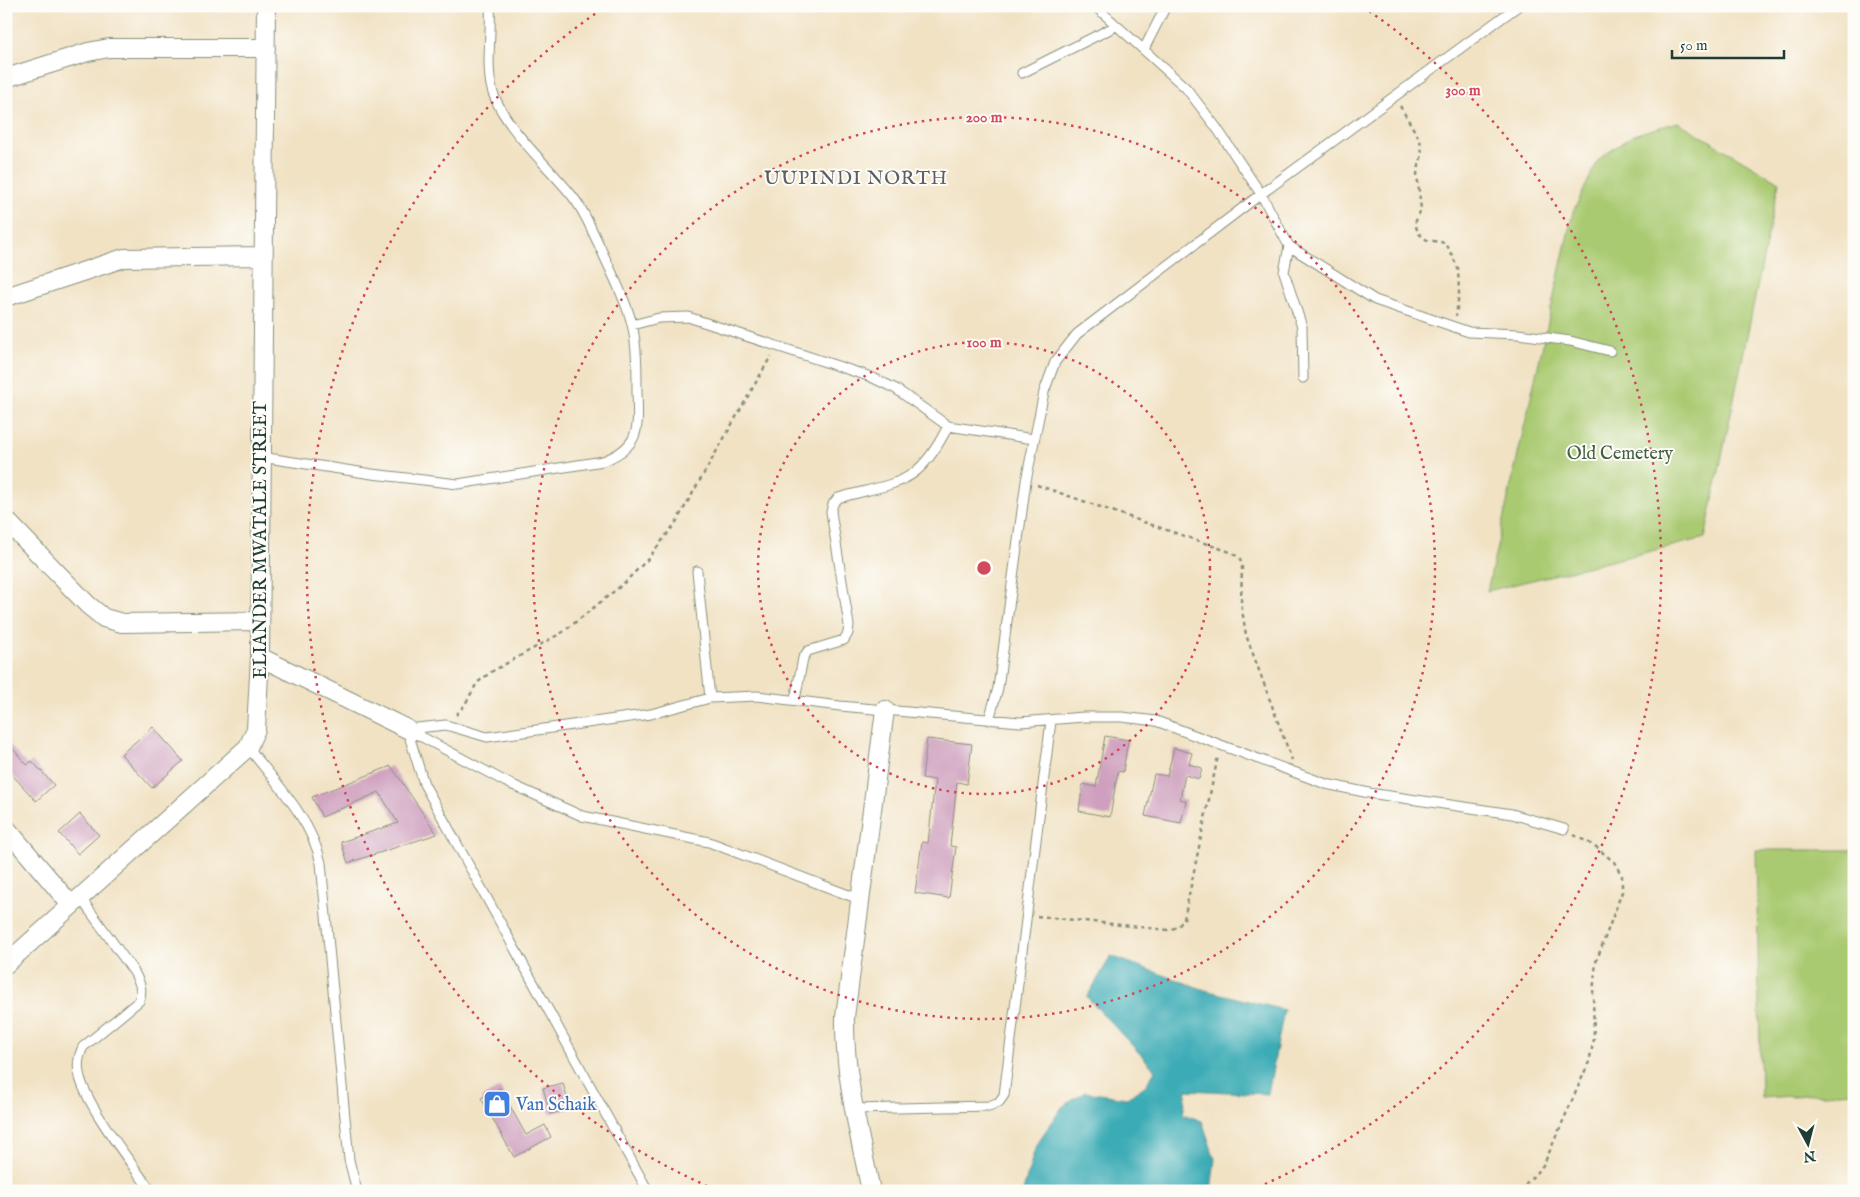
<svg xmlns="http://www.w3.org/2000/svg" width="1860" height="1197" viewBox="0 0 1860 1197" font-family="'IM FELL English',serif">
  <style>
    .green { fill: #aaca72; stroke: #648453 }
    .water { fill: #3aabb5; stroke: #2c7474 }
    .building { fill: #ce9fbe }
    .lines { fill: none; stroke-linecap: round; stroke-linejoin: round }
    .service-casing { stroke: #88907c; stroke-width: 11 }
    .minor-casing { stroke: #88907c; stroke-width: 20 }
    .path { stroke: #88907c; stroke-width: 2.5; stroke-dasharray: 4 4; stroke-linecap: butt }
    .service { stroke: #fff; stroke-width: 9 }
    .minor { stroke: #fff; stroke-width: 18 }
    .ring { fill: none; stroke: #d1495b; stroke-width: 2.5; stroke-dasharray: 2.5 5 }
    .labels { text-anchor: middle; stroke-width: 4; stroke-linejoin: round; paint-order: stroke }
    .park-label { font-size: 18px; fill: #426044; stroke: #fdfcf7 }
    .street-label { font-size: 18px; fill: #1f3d34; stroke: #fdfcf7 }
    .shop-label { font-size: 18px; fill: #366cbe; stroke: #fdfcf7; text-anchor: start }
    .neighbourhood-label { font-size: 19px; letter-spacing: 1px; fill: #5c5f64; stroke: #fdfcf7 }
    .centre { fill: #d1495b; stroke: #fdfcf7; stroke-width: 2.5 }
    .ring-label { font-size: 15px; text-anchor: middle; font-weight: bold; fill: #d1495b; stroke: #fdfcf7; stroke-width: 4; stroke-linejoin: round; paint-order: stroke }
  </style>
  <rect width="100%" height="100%" fill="#fdfcf7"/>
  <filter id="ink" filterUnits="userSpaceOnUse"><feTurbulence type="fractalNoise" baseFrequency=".02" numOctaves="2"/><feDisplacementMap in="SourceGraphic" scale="10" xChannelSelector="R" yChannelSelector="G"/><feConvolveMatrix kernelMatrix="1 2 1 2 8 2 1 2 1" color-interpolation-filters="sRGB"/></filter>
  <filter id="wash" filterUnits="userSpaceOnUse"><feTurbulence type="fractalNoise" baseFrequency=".0096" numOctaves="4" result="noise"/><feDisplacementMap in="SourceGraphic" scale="20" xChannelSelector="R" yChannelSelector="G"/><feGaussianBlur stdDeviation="1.12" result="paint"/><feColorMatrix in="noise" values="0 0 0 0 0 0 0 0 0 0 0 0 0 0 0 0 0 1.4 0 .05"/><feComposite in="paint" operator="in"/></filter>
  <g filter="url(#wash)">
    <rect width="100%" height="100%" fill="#f1e2c4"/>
    <!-- green -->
    <path class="green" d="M1678,122L1779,182L1705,538L1487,591L1573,212L1599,159L1633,135Z
      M1756,850H1854V1092L1761,1098Z"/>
    <!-- water -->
    <path class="water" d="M1111,956L1205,990L1284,1010L1268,1094L1187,1090L1183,1114L1202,1121L1215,1159L1211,1191H1023L1036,1145L1062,1107L1085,1092L1127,1098L1146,1085L1155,1070L1087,997Z"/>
    <g id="blocks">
      <!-- building -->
      <path class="building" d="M153,727L183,761L152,788L121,754Z
        M1105,736L1128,740L1123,772L1118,771L1110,817L1079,811L1083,784L1096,787Z
        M927,739L972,744L967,784L957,782L950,846L956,847L949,898L915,893L922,842L928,843L935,780L922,778Z
        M6,741L27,765L32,761L54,785L36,801L6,768Z
        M1174,748L1192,753L1189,764L1202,768L1199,779L1185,775L1180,799L1186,801L1181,823L1145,816L1154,774L1167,776Z
        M391,766L437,834L348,863L341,842L398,823L379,792L322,817L312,797Z
        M80,814L99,835L78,854L59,833Z
        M563,1083L570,1109L550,1114L543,1088Z
        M500,1088L526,1135L545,1125L551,1137L514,1157L481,1098Z"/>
    </g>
  </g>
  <g filter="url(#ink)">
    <use href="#blocks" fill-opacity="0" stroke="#88907c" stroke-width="1"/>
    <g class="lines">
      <defs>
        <path id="service" d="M1095,6L1186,88L1216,127L1261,194L1289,246L1375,300L1469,332L1518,334L1570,341L1610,351
          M1144,49L1166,6
          M1022,73L1116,26
          M1289,246L1284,272L1302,327L1303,378
          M632,325L659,318L688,317L871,377L896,389L948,426L1034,439
          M261,457L372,474L458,484L603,461C642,446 638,427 637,391C637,369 637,346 632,324C625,297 611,272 600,247C592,231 585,212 573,197C548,165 507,131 493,93C485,69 492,32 490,6
          M697,571L710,698
          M795,700L803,658L808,651L844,640L848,633L849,625L831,512L833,504L838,498C899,481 918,487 948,426
          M989,720L998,688L1026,481L1044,392L1055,362L1077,334L1261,194L1518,6
          M407,729L446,725L487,737L651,714L710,698L757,696L840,706L1020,722L1084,717H1122L1156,721L1326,784L1369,793L1512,814L1564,829
          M407,729L424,784L648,1191
          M407,729L506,782L582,816L709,842L859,899
          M248,747C275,782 311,818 321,863L349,1160L357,1191
          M80,897L134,972C140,983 143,989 139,1001L83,1047C79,1055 77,1063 79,1073C84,1103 132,1164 151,1191
          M854,1109L989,1106L999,1102L1004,1095L1051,721"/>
        <path id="minor" d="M6,78L88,52L109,48H266
          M6,297L124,258L263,256
          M6,520L88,605L104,618L122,623L259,621
          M260,657L407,729
          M6,828L71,905
          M6,964L248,747L256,729L260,657L266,6
          M871,1191C859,1133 844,1076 845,1017L885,710"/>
      </defs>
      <!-- service casing -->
      <use href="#service" class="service-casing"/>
      <!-- minor casing -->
      <use href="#minor" class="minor-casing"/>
      <!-- path -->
      <path class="path" d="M1400,106L1420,140L1422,154L1417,174L1421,209L1415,223L1418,233L1427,240L1446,243L1458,268L1459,293L1456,316
        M1037,485L1233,553L1240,559L1242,567L1241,603L1246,635L1292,760
        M456,715L464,706L477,683L491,672L563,632L622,585L647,560L675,524L771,356
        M1037,916L1168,930L1178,927L1184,919L1218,756
        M1520,1191L1544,1164L1589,1062L1594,1039L1593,993L1596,962L1622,892V876L1614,862L1595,846L1574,835"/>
      <!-- service -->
      <use href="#service" class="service"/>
      <!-- minor -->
      <use href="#minor" class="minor"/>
    </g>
  </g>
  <!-- distance rings -->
  <g class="ring">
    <circle cx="984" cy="568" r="226"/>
    <circle cx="984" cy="568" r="451"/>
    <path d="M714 1189A677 677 0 0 1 605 7M1363 7A677 677 0 0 1 1254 1189"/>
  </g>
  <!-- icons -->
  <defs>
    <symbol id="shop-square" viewBox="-11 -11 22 22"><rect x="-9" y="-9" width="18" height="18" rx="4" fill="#3f7fe0" stroke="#fdfcf7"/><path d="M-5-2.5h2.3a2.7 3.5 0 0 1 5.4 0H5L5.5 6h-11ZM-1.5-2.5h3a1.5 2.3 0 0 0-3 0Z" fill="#fff"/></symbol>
  </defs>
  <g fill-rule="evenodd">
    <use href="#shop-square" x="481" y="1088" width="32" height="32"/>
  </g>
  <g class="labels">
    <!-- park labels -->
    <g class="park-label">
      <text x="1620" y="459">Old Cemetery</text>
    </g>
    <!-- street labels -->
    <g class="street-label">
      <text transform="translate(260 540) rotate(-90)" y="6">ELIANDER MWATALE STREET</text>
    </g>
    <!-- shop labels -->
    <g class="shop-label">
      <text x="516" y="1110">Van Schaik</text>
    </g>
    <!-- neighbourhood labels -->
    <g class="neighbourhood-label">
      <text x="856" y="184">UUPINDI NORTH</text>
    </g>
  </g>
  <circle cx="984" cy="568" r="8" class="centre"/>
  <g class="ring-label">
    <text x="1463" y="95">300 m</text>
    <text x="984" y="122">200 m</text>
    <text x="984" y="347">100 m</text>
  </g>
  <!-- margin -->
  <rect width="1860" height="1197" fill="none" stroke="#fdfcf7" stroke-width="25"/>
  <!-- north arrow -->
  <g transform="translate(1808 1144) rotate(173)" stroke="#fdfcf7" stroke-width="4" paint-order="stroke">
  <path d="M0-4L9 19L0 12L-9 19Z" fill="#1f3d34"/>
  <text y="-8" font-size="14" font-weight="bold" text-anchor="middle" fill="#1f3d34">N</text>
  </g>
  <!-- scale -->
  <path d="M1672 50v8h112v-8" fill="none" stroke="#1f3d34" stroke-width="2.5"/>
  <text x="1680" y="50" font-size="15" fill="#1f3d34" stroke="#fdfcf7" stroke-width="4" paint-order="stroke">50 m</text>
</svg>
